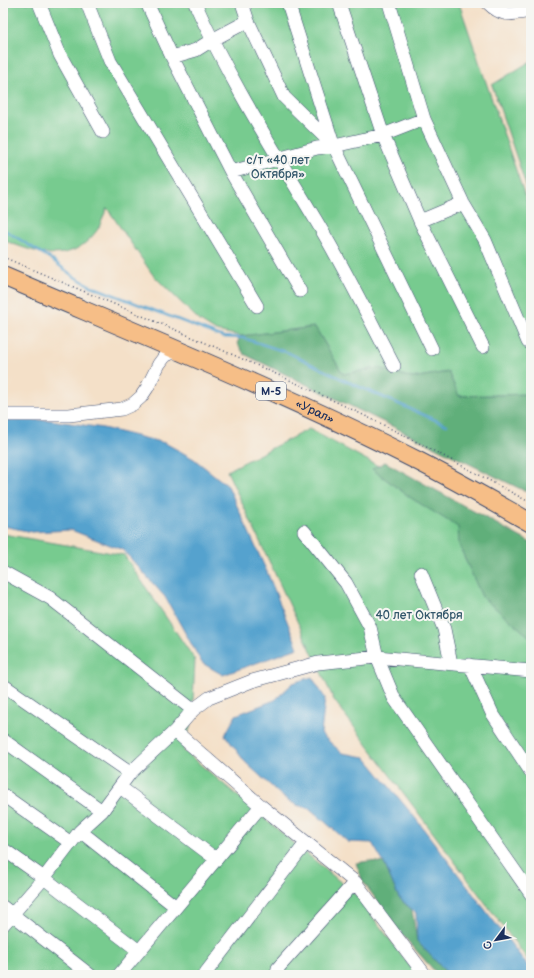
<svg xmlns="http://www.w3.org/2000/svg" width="534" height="978" viewBox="0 0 534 978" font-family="'Balsamiq Sans',sans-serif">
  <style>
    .green { fill: #77cb8f; stroke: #497d76 }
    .forest { fill: #61af7a; stroke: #3e6f6c }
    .water { fill: #55a2ce; stroke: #386896 }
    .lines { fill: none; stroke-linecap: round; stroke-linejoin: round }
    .stream { stroke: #55a2ce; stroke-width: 2.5 }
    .minor-casing { stroke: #3c4a6e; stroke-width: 14 }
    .highway-casing { stroke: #3c4a6e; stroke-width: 20 }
    .path { stroke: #3c4a6e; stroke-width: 1.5; stroke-dasharray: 1 3; stroke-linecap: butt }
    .minor { stroke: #fff; stroke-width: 13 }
    .highway { stroke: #f6be87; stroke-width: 18 }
    .labels { text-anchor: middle; stroke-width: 4; stroke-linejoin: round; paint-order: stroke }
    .shield { fill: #f6f6f2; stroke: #5d6b8a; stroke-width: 1 }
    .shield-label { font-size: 11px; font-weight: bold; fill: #1b2f5e }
    .park-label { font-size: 12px; fill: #32566a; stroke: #f6f6f2 }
    .street-label { font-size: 12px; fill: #1b2f5e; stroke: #f6f6f2 }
  </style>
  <rect width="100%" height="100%" fill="#f6f6f2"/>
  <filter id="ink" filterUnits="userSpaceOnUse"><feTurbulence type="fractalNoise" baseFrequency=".025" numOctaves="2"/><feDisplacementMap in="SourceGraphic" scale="8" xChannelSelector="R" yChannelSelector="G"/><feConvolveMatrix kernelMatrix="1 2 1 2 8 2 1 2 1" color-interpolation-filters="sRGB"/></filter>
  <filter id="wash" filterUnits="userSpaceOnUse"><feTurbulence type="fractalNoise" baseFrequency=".012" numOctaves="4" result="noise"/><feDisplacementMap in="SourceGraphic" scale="16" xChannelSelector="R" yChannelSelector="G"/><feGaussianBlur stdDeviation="0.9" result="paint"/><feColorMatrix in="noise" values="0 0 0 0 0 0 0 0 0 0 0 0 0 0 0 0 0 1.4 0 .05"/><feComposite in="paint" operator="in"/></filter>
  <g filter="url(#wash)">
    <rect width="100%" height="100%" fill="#f4e0c8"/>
    <!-- green -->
    <path class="green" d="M3,3H459L531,214V394L459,396L448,372L412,378L379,368L343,374L315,327L241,336L216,331L200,321L153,275L107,208C103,216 101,226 95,233C69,266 36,253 3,240Z
      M498,3H531V7L509,9Z
      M531,61V200L492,85Z
      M309,429L531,548V964L334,700L227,471Z
      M3,534L124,555L195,660L192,721L183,750L356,895L417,975H3Z"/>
    <!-- forest -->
    <path class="forest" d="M315,327L343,374L379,368L412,378L448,372L459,396L531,394V494L244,354L237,343L241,336Z
      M385,462L531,543V638L482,597L459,545L458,527L411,498L372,469Z
      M369,861L384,863L399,898L412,910L417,941L449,975H438L398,930L362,880L356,863Z"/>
    <!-- water -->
    <path class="water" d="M3,420H50L103,428L165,443L194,459L228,486L267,572L298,648L223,675L202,663L165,597L123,550L71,530L32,532L3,526Z
      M312,677L325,698L321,734L342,753L365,757L416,819L531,970V975H449L417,941L416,913L399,898L384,863L372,843L348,842L309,808L296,805L283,797L245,762L225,735L236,715L275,700L293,683Z"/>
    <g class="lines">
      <!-- stream -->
      <path class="stream" d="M3,229L51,259L73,276L91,286L223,337L243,338L289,353L346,381L447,425"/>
    </g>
  </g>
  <g filter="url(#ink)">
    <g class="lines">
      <defs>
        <path id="minor" d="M39,3L60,55L103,132
          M87,3L110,61L257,306
          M147,3L172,57L231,172L300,291
          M195,3C230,82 277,155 321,229C347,273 370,320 394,366
          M242,3L248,21L284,97L334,146L432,349
          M288,3L333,144
          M339,3L383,135L420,221L483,347
          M389,3L424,119L463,203L485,240L528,342
          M488,3C503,18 512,14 531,11
          M172,57L196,50L212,40L248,21
          M231,172L317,148L334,146L383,135L424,119
          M420,221L463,203
          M3,415H69L122,409L133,404L141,397L147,388L159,364L165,356L171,353H183
          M304,531L346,583L370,627L377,657L394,698L531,894
          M3,572L50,598L193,710
          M421,573L444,629L451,663
          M470,665L492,713L531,772
          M3,685L130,773
          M175,731L261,806L355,882L425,975
          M3,740L102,811
          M120,787L216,859
          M3,795L71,843
          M80,831L176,907
          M3,849L44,878L139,951
          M3,907L90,975
          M3,925L44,878L80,831L102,811L130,773L175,731L193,710L209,698L252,681L318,663L377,657L531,671
          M119,975L261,806
          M204,975L306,843
          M277,975L278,968L355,882"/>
        <g id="highway">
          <path id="s1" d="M3,276C143,336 284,393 420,462C457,481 494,502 531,523"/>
        </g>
      </defs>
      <!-- minor casing -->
      <use href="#minor" class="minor-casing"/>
      <!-- highway casing -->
      <use href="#highway" class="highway-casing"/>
      <!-- path -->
      <path class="path" d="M3,257C112,304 223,348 330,399C398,431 465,467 531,503"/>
      <!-- minor -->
      <use href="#minor" class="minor"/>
      <!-- highway -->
      <use href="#highway" class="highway"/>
    </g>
  </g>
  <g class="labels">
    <!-- shield labels -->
    <rect class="shield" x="256" y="382" width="30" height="18" rx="3"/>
    <g class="shield-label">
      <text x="271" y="395">М-5</text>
    </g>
    <!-- park labels -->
    <g class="park-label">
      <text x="278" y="164">с/т «40 лет<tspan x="278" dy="14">Октября»</tspan></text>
      <text x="419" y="619">40 лет Октября</text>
    </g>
    <!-- street labels -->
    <g class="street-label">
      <text dy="4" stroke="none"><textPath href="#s1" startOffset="340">«Урал»</textPath></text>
    </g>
  </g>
  <!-- margin -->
  <rect width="534" height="978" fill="none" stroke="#f6f6f2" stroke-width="16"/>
  <!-- north arrow -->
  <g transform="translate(496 940) rotate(238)" stroke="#f6f6f2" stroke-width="3" paint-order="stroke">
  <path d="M0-3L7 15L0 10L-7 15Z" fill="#1b2f5e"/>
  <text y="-6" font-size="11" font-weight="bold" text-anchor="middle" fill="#1b2f5e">С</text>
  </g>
</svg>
